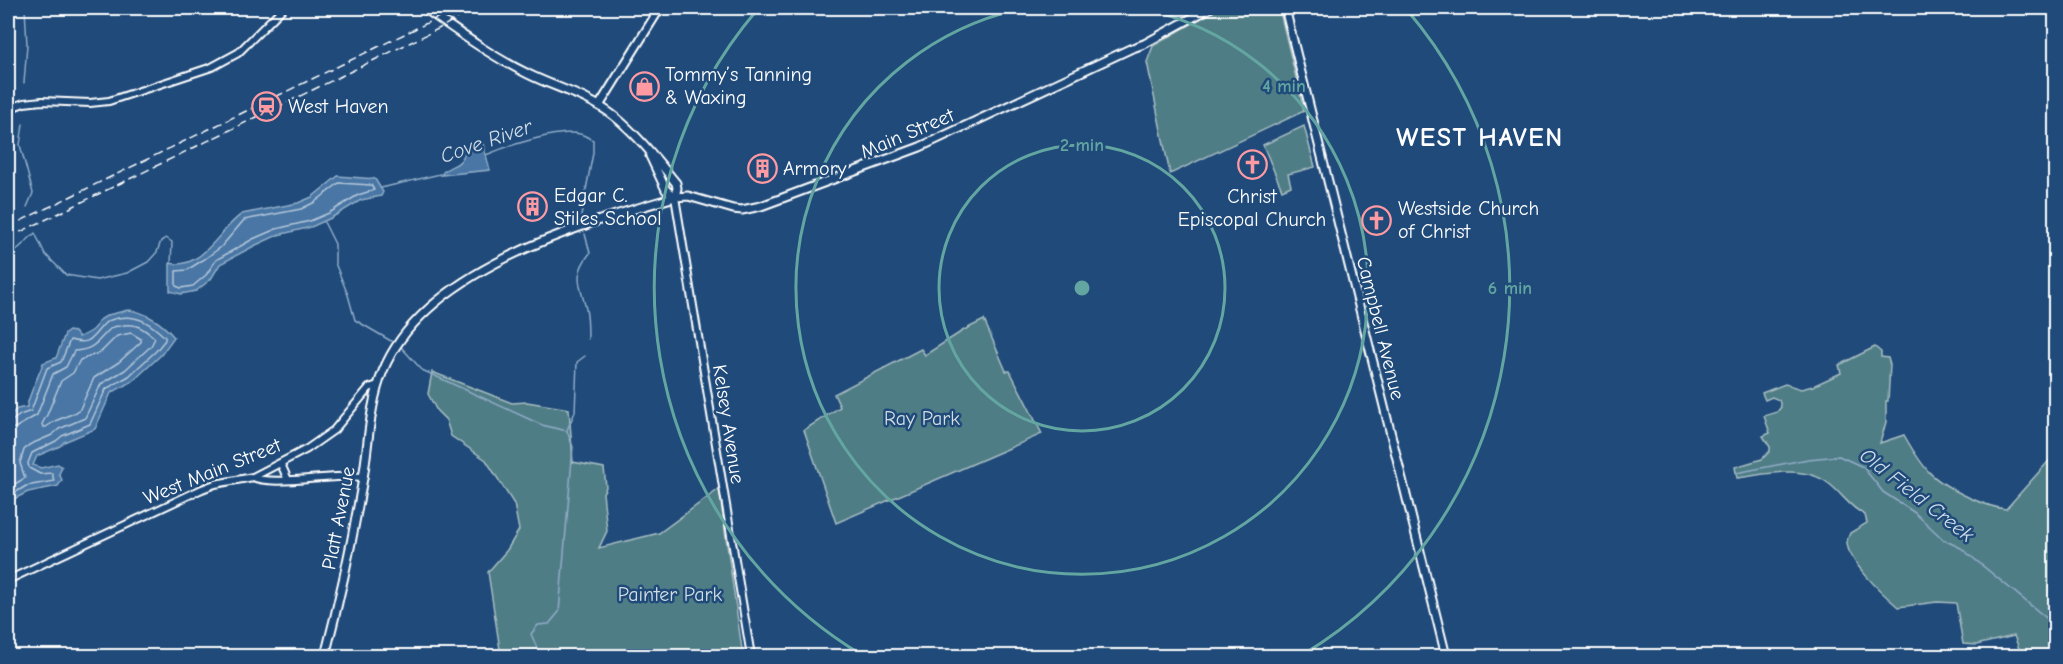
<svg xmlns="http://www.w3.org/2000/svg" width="2063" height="664" viewBox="0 0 2063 664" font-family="'Comic Neue',sans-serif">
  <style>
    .green { fill: #507d86; stroke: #a8bec2; stroke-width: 1.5 }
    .water { fill: #4876a4; stroke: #91adc8; stroke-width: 1.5 }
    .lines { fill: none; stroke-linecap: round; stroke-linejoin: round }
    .shore { stroke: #b6c8db; stroke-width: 1.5 }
    .stream { stroke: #91adc8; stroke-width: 1.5 }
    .tertiary-casing { stroke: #fff; stroke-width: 10 }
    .secondary-casing { stroke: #fff; stroke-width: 11 }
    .tertiary { stroke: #1f4a7a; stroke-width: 6 }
    .secondary { stroke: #1f4a7a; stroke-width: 7 }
    .rail { stroke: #fff; stroke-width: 1.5; stroke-dasharray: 9 4.5; stroke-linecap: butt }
    .ring { fill: none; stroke: #63a6a1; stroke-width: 3 }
    .labels { text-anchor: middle; stroke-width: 5; stroke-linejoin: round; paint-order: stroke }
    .poi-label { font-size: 20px; fill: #fff; stroke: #1f4a7a; text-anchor: start }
    .street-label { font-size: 20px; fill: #fff; stroke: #1f4a7a }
    .park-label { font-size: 20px; fill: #d3dee1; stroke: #1f4a7a }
    .water-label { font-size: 21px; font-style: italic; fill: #d1dde8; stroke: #1f4a7a }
    .district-label { font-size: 26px; font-weight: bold; letter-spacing: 1.5px; fill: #fff; stroke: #1f4a7a }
    .centre { fill: #63a6a1; stroke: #1f4a7a; stroke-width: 3 }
    .ring-label { font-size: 18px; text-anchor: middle; font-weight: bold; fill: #63a6a1; stroke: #1f4a7a; stroke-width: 5; stroke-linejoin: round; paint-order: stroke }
  </style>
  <rect width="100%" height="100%" fill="#1f4a7a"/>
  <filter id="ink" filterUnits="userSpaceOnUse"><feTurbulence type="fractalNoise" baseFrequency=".0167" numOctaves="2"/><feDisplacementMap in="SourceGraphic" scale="12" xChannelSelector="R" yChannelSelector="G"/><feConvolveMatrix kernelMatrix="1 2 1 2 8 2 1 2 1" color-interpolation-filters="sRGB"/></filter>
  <g filter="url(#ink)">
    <!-- green -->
    <path class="green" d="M1219,8H1279L1304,111L1170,174L1147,62L1153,46Z
      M1304,126L1315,167L1288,174L1291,186L1282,190L1263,145Z
      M984,320L1006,371H1010L1042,434L836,523L804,430L840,407L834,394L921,349L925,355L964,330Z
      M1875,347L1881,352V357L1888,358L1890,365L1888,401H1886V422L1880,443L1904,435C1925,472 1932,480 1970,498C1982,503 1993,508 2006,509L2055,454V656H2022L2014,636L1976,645L1963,644L1956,603L1937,602L1898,607C1884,595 1847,561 1847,542C1847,539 1849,536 1850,533L1867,523L1865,515C1851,508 1845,498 1833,487C1808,463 1768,474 1737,478L1735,467L1762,459L1770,451V447L1763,436L1770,433L1764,416L1777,412L1781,407L1779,400L1772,397L1765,400L1762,393L1785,384L1801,389L1813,386L1841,373L1839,365Z
      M432,372L512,403L527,402L569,409L573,462L604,468L606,487L603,493L607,531L599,548L659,533L719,489L743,656H501L488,572L507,550L519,530L514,504L486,460L451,436L446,420L437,411L428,394Z"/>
    <!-- water -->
    <path class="water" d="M479,142L483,144L490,170L441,175C447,164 460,169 465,152Z
      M338,176L375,179L383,192L381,196L361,200L331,218L311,227L278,235L256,245L220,264L211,279L196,291L181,294L170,291V263C202,271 220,228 242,214L298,203L312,197Z
      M128,310C145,311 163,324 174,337L161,355L133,381L111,393L95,429L64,442L60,446L37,456L33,465L41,468L58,464L62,467L59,474L62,480L58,486L28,492L12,500L10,520L8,523V417L17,409L27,407C28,396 39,376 43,363L56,358L65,334L69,331L75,332L79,337C87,334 97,330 98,321L108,315Z"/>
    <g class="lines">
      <!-- shore -->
      <path class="shore" d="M339,183L371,185L374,190L358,195L329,213L310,221L276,229L253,239L216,260L206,275L193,286L181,288L176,286V271L187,270L206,258L221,247L244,220L301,209L315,202Z
        M131,333L141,339V342L119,362L94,378L79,411L55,421L46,427H43L42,424L47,415L61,381L73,373L80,360L101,352L117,336Z
        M8,422L12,421L20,415L31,411L47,368L61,362L70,340C92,346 91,337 105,323C108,320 114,319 118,318C138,314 151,324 165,337V340L156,351L129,376L106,389L90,424L62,436L56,441L32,453L28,463L29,468L40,474L52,473L54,481L26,486L8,497
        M8,429L15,428L37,415L53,374L66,367L74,351C95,350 97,341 110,329C112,327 117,326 120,326C135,322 143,328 155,338L151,346L125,370L101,384L85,418L59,429L52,435L29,445L24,450L20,463L25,478L8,488"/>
      <!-- stream -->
      <path class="stream" d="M24,83L27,45L25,8
        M23,124L20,145L33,193L27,207
        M486,155C507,146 559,129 580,134C584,135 589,138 593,140V153L581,216
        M381,188L440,174
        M324,222L335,244V263L348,295L355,320L391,341
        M585,234L590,253C572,276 580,284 586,309C588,318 588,329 588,339
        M8,258L35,233L45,254L66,275L97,280L127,273L148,262L157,252L161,241L166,238L172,242L171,264
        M401,347L422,370L542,425L567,431L573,447L559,612L549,624L538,625L531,634L537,648L536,653C528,656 522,652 514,656
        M567,430L575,412L577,362L585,356
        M1736,473L1808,459L1839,456L1863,467L1883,492L1915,513L1944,540L1961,548L2056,626"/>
      <defs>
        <path id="tertiary" d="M8,109L24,103L42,101L90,103L109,101L212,67L238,53L283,8
          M675,197L751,656
          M281,464L288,480
          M253,477C271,487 336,473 364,477
          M8,580L202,489L215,484L253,477L307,449L334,430L369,388L378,385"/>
        <path id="secondary" d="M424,8C458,32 491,56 528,74C556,88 589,96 614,116C636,133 658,161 676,183L677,188L675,197
          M1285,8L1446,656
          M599,106L660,8
          M650,156L666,190L675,197
          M325,656C340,598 353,538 363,478C369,443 369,405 383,371C424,270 579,225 675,197L688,196L733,209L742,210L761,206L920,147L1130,49L1144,44L1210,8"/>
      </defs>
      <!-- tertiary casing -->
      <use href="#tertiary" class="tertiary-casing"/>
      <!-- secondary casing -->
      <use href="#secondary" class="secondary-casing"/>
      <!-- tertiary -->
      <use href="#tertiary" class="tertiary"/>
      <!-- secondary -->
      <use href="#secondary" class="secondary"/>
      <!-- rail -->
      <path class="rail" d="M8,227L427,23L456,8
        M8,238L438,29L476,8"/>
    </g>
  </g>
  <!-- distance rings -->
  <g class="ring">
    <circle cx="1082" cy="288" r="143"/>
    <path d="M1139 8A286 286 0 1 1 1025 8"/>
    <path d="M862 655A428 428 0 0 1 757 10M1407 10A428 428 0 0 1 1302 655"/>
  </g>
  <!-- icons -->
  <defs>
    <symbol id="shop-ring" viewBox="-11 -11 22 22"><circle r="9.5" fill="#1f4a7a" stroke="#ff9aa2" stroke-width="1.5"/><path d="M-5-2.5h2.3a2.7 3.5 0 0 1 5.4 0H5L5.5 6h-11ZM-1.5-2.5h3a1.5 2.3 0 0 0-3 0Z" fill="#ff9aa2"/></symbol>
    <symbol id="station-ring" viewBox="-11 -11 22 22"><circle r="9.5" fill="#1f4a7a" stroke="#ff9aa2" stroke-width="1.5"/><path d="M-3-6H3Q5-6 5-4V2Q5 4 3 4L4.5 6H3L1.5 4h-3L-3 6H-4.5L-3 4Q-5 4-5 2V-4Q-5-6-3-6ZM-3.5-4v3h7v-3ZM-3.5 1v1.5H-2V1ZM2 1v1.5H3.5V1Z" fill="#ff9aa2"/></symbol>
    <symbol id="church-ring" viewBox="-11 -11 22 22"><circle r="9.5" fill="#1f4a7a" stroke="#ff9aa2" stroke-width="1.5"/><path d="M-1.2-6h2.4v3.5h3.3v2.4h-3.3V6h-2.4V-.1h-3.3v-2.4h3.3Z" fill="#ff9aa2"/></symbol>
    <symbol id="building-ring" viewBox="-11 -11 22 22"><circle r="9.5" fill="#1f4a7a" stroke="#ff9aa2" stroke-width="1.5"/><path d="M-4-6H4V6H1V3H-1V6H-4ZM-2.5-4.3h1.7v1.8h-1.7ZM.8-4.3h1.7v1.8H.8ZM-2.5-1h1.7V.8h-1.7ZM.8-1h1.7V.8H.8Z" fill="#ff9aa2"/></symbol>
  </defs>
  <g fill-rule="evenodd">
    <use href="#shop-ring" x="628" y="70" width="33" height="33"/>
    <use href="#station-ring" x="250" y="90" width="33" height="33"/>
    <use href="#church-ring" x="1236" y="148" width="33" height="33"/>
    <use href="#building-ring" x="746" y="152" width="33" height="33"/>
    <use href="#building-ring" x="516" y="190" width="33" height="33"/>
    <use href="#church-ring" x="1360" y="204" width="33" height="33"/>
  </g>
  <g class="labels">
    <!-- poi labels -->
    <g class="poi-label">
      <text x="665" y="81">Tommy’s Tanning<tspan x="665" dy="23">&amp; Waxing</tspan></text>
      <text x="288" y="113">West Haven</text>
      <text x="783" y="175">Armory</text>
      <text x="554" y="202">Edgar C.<tspan x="554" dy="23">Stiles School</tspan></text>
      <text x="1252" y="203" text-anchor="middle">Christ<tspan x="1252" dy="23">Episcopal Church</tspan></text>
      <text x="1398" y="215">Westside Church<tspan x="1398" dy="23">of Christ</tspan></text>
    </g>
    <!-- street labels -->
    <g class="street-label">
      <text transform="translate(907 133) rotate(-23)" y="7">Main Street</text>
      <text transform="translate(1381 328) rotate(76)" y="7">Campbell Avenue</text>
      <text transform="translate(729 424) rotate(81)" y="7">Kelsey Avenue</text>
      <text transform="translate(212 471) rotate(-22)" y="7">West Main Street</text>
      <text transform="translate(338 518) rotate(-79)" y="7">Platt Avenue</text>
    </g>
    <!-- park labels -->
    <g class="park-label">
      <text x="922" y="425">Ray Park</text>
      <text x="670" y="601">Painter Park</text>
    </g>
    <!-- water labels -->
    <g class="water-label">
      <text transform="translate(486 141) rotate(-19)" y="7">Cove River</text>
      <text transform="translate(1917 495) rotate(38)" y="7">Old Field Creek</text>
    </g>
    <!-- district labels -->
    <g class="district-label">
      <text x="1480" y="146">WEST HAVEN</text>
    </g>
  </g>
  <circle cx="1082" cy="288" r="9" class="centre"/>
  <g class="ring-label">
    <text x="1284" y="92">4 min</text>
    <text x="1082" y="151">2 min</text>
    <text x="1510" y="294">6 min</text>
  </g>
  <!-- margin -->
  <rect width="2063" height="664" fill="none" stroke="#1f4a7a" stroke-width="30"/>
  <rect x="15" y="15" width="2033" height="634" fill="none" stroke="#fff" stroke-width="2" filter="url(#ink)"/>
</svg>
